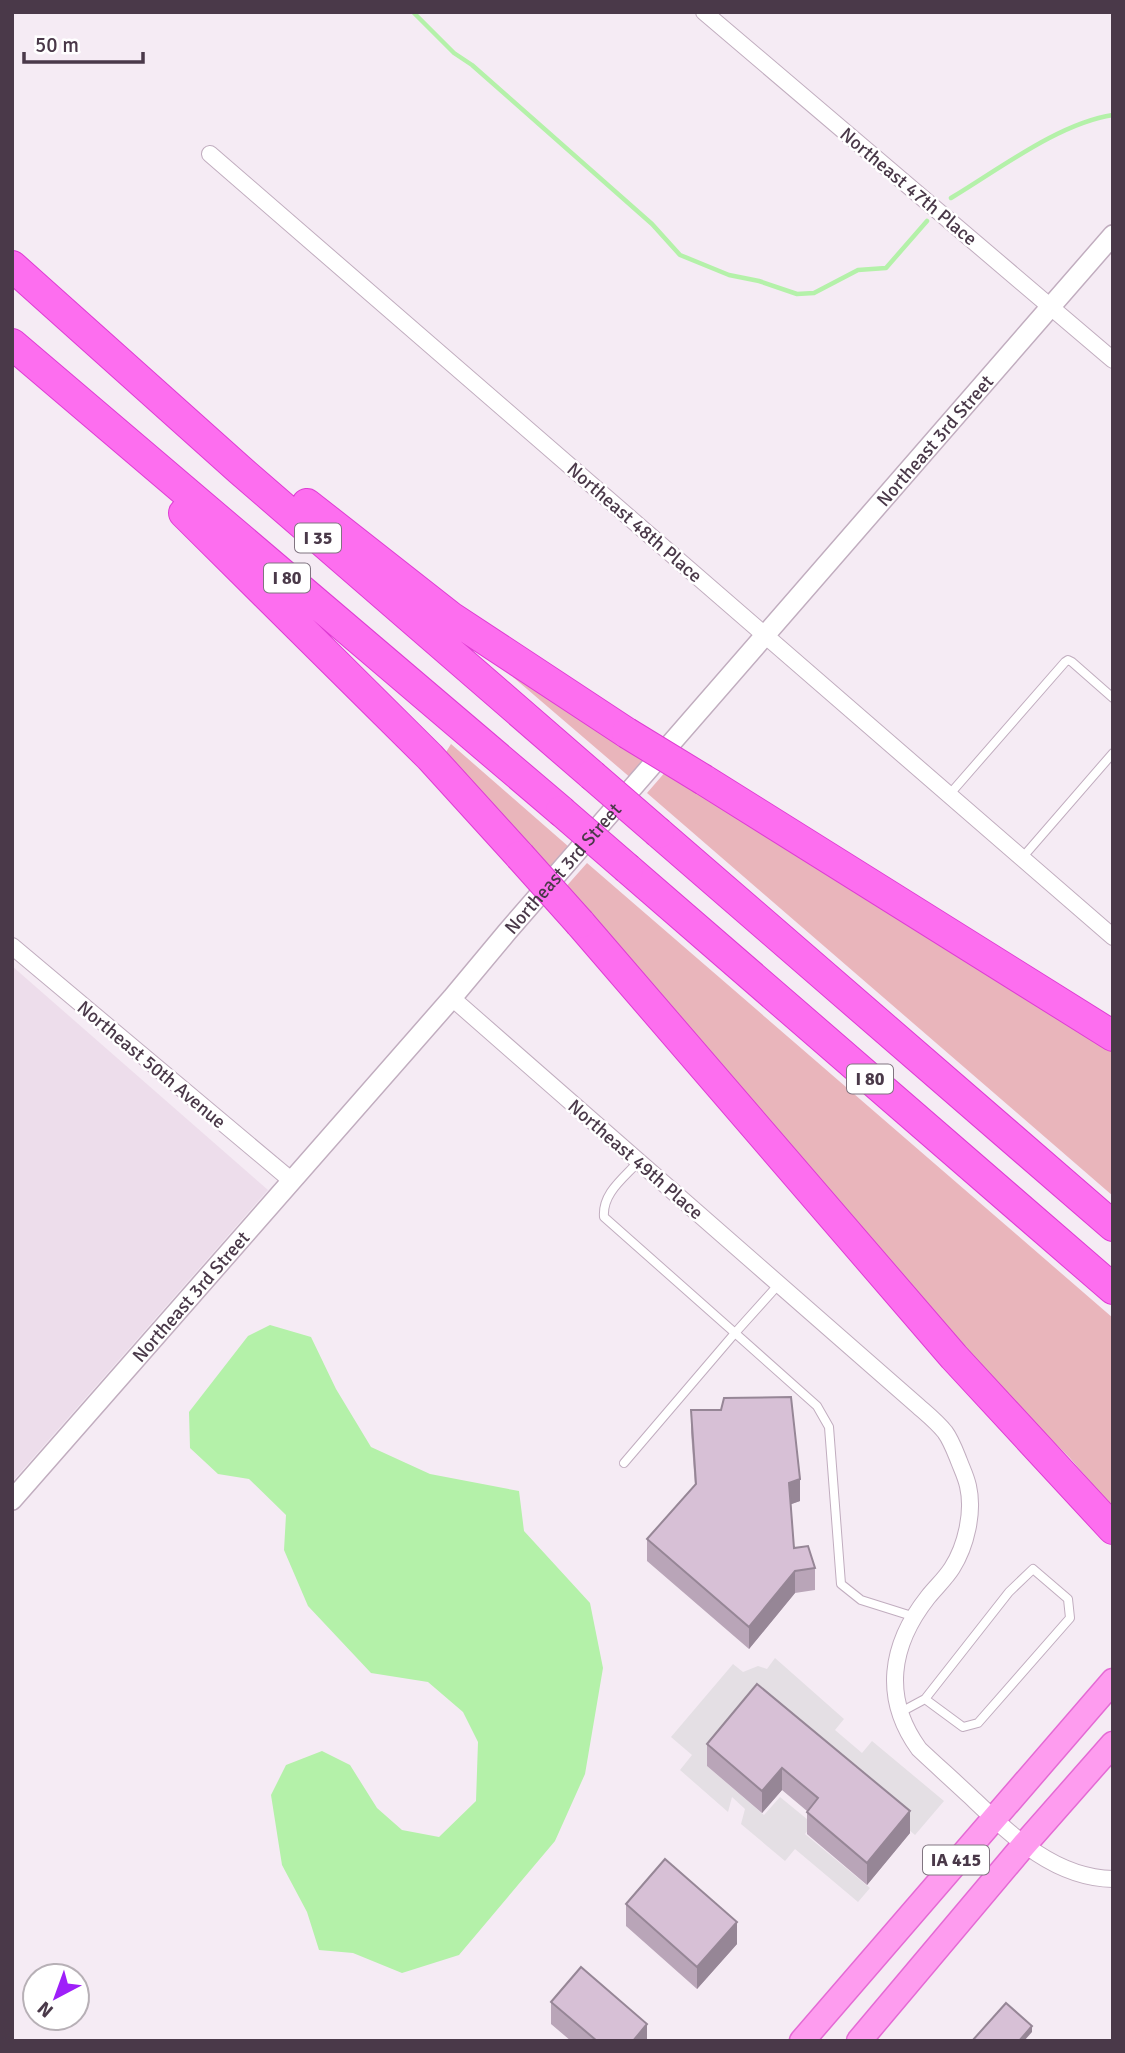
<svg xmlns="http://www.w3.org/2000/svg" width="1125" height="2053" viewBox="0 0 1125 2053" font-family="Signika,sans-serif">
  <style>
    .residential { fill: #edddeb }
    .green { fill: #e9b5bb }
    .parking { fill: #e4dfe4 }
    .water { fill: #b4f1a9 }
    .lines { fill: none; stroke-linecap: round; stroke-linejoin: round }
    .stream { stroke: #b4f1a9; stroke-width: 4.5 }
    .service-casing { stroke: #c1adbf; stroke-width: 10 }
    .minor-casing { stroke: #c1adbf; stroke-width: 18 }
    .tertiary-casing { stroke: #c1adbf; stroke-width: 22 }
    .primary-casing { stroke: #e46ad4; stroke-width: 27 }
    .motorway-casing { stroke: #de3dd3; stroke-width: 32 }
    .service { stroke: #fff; stroke-width: 8 }
    .minor { stroke: #fff; stroke-width: 16 }
    .tertiary { stroke: #fff; stroke-width: 19 }
    .primary { stroke: #fe9cef; stroke-width: 24 }
    .motorway { stroke: #fd6eef; stroke-width: 30 }
    .motorway-bridge-casing { stroke: #de3dd3; stroke-width: 32; stroke-linecap: butt }
    .motorway-bridge { stroke: #fd6eef; stroke-width: 30 }
    .wall { fill: #b9a5b8 }
    .shaded-wall { fill: #968696 }
    .building { fill: #d7c0d6; stroke: #968696; stroke-width: 2 }
    .labels { text-anchor: middle; stroke-width: 5; stroke-linejoin: round; paint-order: stroke }
    .shield { fill: #fff; stroke: #807480; stroke-width: 2 }
    .shield-label { font-size: 18px; font-weight: bold; fill: #4a3949 }
    .street-label { font-size: 19px; fill: #4a3949; stroke: #fff }
  </style>
  <rect width="100%" height="100%" fill="#f5ebf4"/>
  <!-- residential -->
  <path class="residential" d="M12,966L268,1190L12,1482Z"/>
  <!-- green -->
  <path class="green" d="M516,673L649,759L632,779L513,677Z
    M451,744L569,847L547,872L443,757Z
    M667,770L1113,1047V1196L647,793Z
    M587,863L1113,1318V1508L1069,1457L946,1336L563,890Z"/>
  <!-- parking -->
  <path class="parking" d="M775,1658L844,1719L835,1730L862,1753L872,1741L944,1801L915,1835L886,1810L894,1799L863,1772L762,1706L771,1695L762,1690L753,1709L707,1766L764,1815L780,1797L813,1824L805,1834L870,1888L858,1902L795,1849L785,1861L741,1824L745,1809L732,1797L728,1812L680,1770L692,1755L671,1737L733,1664L743,1672L758,1666L767,1669Z"/>
  <!-- water -->
  <path class="water" d="M270,1325L311,1337L336,1389L371,1447L430,1474L519,1491L524,1531L590,1603L603,1668L585,1774L555,1841L459,1955L402,1973L353,1953L319,1950L307,1912L282,1865L271,1795L286,1765L322,1751L350,1765L377,1808L402,1830L439,1837L476,1801L478,1742L463,1712L428,1682L371,1673L308,1606L284,1550L286,1515L249,1479L218,1474L190,1448L189,1412L248,1336Z"/>
  <g class="lines">
    <!-- stream -->
    <path class="stream" d="M413,12L454,53L472,65L652,224L680,255L729,275L759,281L797,294L814,293L858,270L886,268L927,221
      M951,198C998,170 1059,123 1113,115"/>
    <defs>
      <path id="service" d="M949,795L1065,662L1068,660L1072,662L1113,698
        M1022,858L1113,753
        M779,1284L735,1333L817,1406L829,1427L841,1584L861,1600L915,1617
        M624,1463L735,1333L604,1217C602,1193 624,1178 639,1161
        M899,1713L925,1699L963,1727L978,1723L1070,1618L1068,1599L1033,1569L1009,1592L925,1699"/>
      <path id="minor" d="M704,12L1113,360
        M210,154L1113,937
        M12,946L292,1181
        M452,998L918,1406C927,1414 937,1422 945,1432C951,1440 955,1451 959,1461C962,1469 966,1477 968,1486C974,1512 966,1546 952,1568C945,1579 936,1587 928,1597C890,1645 882,1698 919,1749C936,1765 954,1781 971,1797C1011,1835 1054,1878 1113,1879"/>
      <g id="tertiary">
        <path id="s1" d="M12,1500L452,998L507,932L1113,235"/>
      </g>
      <path id="primary" d="M802,2041L1113,1681
        M859,2041L1024,1845L1113,1744"/>
      <path id="motorway" d="M12,266L240,470L592,775
        M12,344L561,811
        M307,504L451,617L627,733
        M184,513L430,757L520,856
        M704,780L1113,1036
        M659,833L1113,1226
        M628,869L1113,1289
        M580,923L954,1357L1113,1529"/>
    </defs>
    <!-- service casing -->
    <use href="#service" class="service-casing"/>
    <!-- minor casing -->
    <use href="#minor" class="minor-casing"/>
    <!-- tertiary casing -->
    <use href="#tertiary" class="tertiary-casing"/>
    <!-- primary casing -->
    <use href="#primary" class="primary-casing"/>
    <!-- motorway casing -->
    <use href="#motorway" class="motorway-casing"/>
    <!-- service -->
    <use href="#service" class="service"/>
    <!-- minor -->
    <use href="#minor" class="minor"/>
    <!-- tertiary -->
    <use href="#tertiary" class="tertiary"/>
    <!-- primary -->
    <use href="#primary" class="primary"/>
    <!-- motorway -->
    <use href="#motorway" class="motorway"/>
    <defs>
      <path id="motorway-bridge" d="M627,733L704,780
        M592,775L659,833
        M561,811L628,869
        M520,856L580,923"/>
    </defs>
    <!-- motorway-bridge casing -->
    <use href="#motorway-bridge" class="motorway-bridge-casing"/>
    <!-- motorway-bridge -->
    <use href="#motorway-bridge" class="motorway-bridge"/>
  </g>
  <!-- wall -->
  <path class="wall" d="M691,1410L800,1501L791,1504L794,1548L815,1568V1590L795,1593L749,1649L647,1561V1539L695,1486L691,1432Z
    M757,1684L910,1833L867,1885L807,1834V1811L782,1790L762,1813L707,1766V1744Z
    M626,1904L737,1944L697,1989L626,1926Z
    M551,2002L647,2041H571L551,2024Z"/>
  <!-- shaded-wall -->
  <path class="shaded-wall" d="M800,1479V1501L789,1505V1483Z
    M795,1571V1593L749,1649V1627Z
    M782,1768V1790L762,1813V1791Z
    M910,1811V1833L867,1885V1863Z
    M737,1922V1944L697,1989V1967Z
    M647,2024V2041H633Z
    M1032,2026V2032L1024,2041H1019Z"/>
  <!-- building -->
  <path class="building" d="M791,1397L800,1479L789,1483L794,1548L808,1546L815,1568L795,1571L749,1627L647,1539L696,1484L691,1410H721L724,1398Z
    M757,1684L910,1811L867,1863L807,1812L818,1798L782,1768L762,1791L707,1744Z
    M665,1859L737,1922L697,1967L626,1904Z
    M581,1967L647,2024L633,2041H597L551,2002Z
    M1006,2003L1032,2026L1019,2041H972Z"/>
  <g class="labels">
    <!-- shield labels -->
    <g class="shield">
      <rect x="295" y="523.5" width="46" height="29" rx="5"/>
      <rect x="264" y="563.5" width="46" height="29" rx="5"/>
      <rect x="847" y="1064.5" width="46" height="29" rx="5"/>
      <rect x="923" y="1845.5" width="66" height="29" rx="5"/>
    </g>
    <g class="shield-label">
      <text x="318" y="544">I 35</text>
      <text x="287" y="584">I 80</text>
      <text x="870" y="1085">I 80</text>
      <text x="956" y="1866">IA 415</text>
    </g>
    <!-- street labels -->
    <g class="street-label">
      <text transform="translate(909 186) rotate(40)" y="7">Northeast 47th Place</text>
      <text dy="7" stroke="none"><textPath href="#s1" startOffset="1405">Northeast 3rd Street</textPath></text>
      <text transform="translate(635 522) rotate(41)" y="7">Northeast 48th Place</text>
      <text dy="7" stroke="none"><textPath href="#s1" startOffset="838">Northeast 3rd Street</textPath></text>
      <text transform="translate(152 1064) rotate(40)" y="7">Northeast 50th Avenue</text>
      <text transform="translate(636 1159) rotate(41)" y="7">Northeast 49th Place</text>
      <text dy="7" stroke="none"><textPath href="#s1" startOffset="271">Northeast 3rd Street</textPath></text>
    </g>
  </g>
  <!-- border -->
  <rect width="1125" height="2053" fill="none" stroke="#4a3949" stroke-width="28"/>
  <!-- north arrow -->
  <g transform="translate(56 1997) rotate(221)"><circle r="33" fill="#ffffff" stroke="#b7b0b6" stroke-width="2"/>
  <path d="M0-5L12 26L0 18L-12 26Z" fill="#9e1ff9"/>
  <text y="-10" font-size="19" font-weight="bold" text-anchor="middle" fill="#4a3949">N</text>
  </g>
  <!-- scale -->
  <path d="M24 52v10h119v-10" fill="none" stroke="#4a3949" stroke-width="3.5"/>
  <text x="35" y="52" font-size="21" fill="#4a3949" stroke="#ffffff" stroke-width="5" paint-order="stroke">50 m</text>
</svg>
